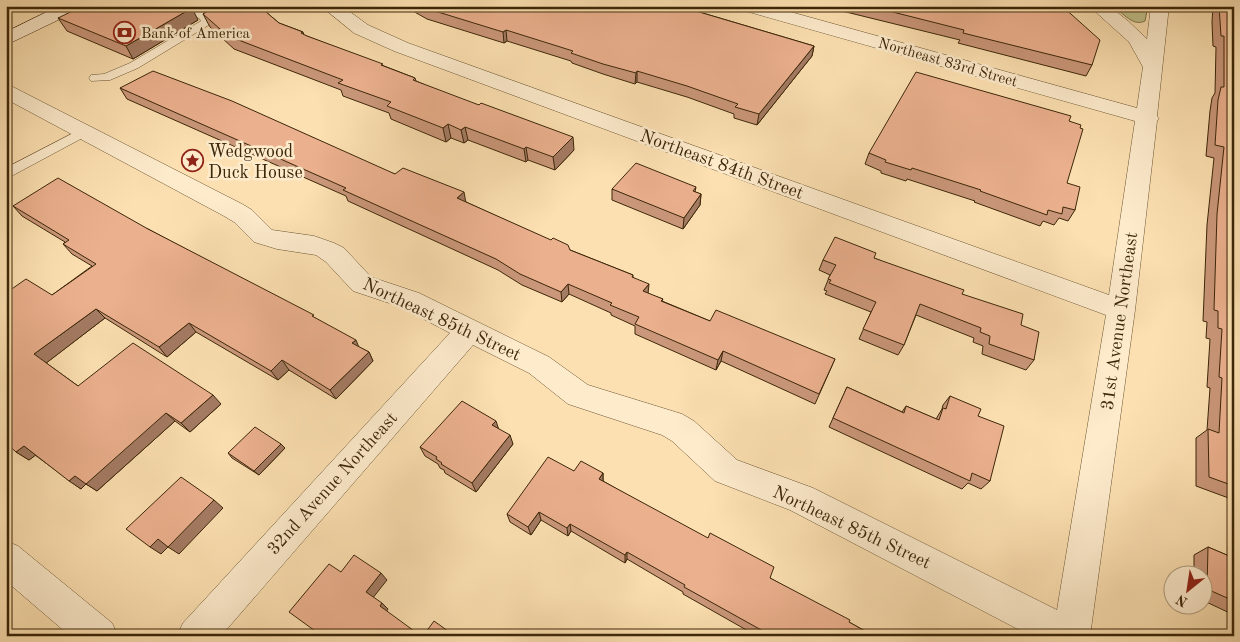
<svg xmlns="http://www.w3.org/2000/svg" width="1240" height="642" viewBox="0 0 1240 642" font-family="'Old Standard TT',serif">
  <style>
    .green { fill: #c1c28a; stroke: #7e744a }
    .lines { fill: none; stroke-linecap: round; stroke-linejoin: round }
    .lane-casing { stroke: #6c5533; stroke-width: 1 }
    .street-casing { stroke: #6c5533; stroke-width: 1 }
    .secondary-casing { stroke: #3c2709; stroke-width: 1 }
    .lane { fill: #fdebcc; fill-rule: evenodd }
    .street { fill: #fdebcc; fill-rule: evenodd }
    .secondary { fill: #fdebcc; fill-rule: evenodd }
    .wall { fill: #ca977a; stroke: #3c2709 }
    .shaded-wall { fill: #a47b63; stroke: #3c2709 }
    .building { fill: #ebb08e; stroke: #3c2709 }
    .labels { text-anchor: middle; stroke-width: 5; stroke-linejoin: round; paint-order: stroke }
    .far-poi-label { font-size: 15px; fill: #3c2709; stroke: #fdebcc; text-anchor: start }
    .far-street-label { font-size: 15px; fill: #3c2709; stroke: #fdebcc }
    .poi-label { font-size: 18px; fill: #3c2709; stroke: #fdebcc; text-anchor: start }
    .street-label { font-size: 18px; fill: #3c2709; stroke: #fdebcc }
  </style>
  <rect width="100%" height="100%" fill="#fce0b1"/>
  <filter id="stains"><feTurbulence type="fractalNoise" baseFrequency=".004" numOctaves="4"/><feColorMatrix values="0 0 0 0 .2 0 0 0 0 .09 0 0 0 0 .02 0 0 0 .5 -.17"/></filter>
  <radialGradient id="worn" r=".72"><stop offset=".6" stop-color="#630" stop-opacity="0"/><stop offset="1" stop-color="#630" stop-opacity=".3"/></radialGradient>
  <!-- green -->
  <path class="green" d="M1113,6H1148L1145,21C1133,27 1123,13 1113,6Z"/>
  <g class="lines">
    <defs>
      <path id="lane" d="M166,6C181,6 202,7 213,20L212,23L138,68L110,80L91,81L89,78L91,75L104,74L130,63L201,21L199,18L167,8Z
        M83,128L88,129L90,132L88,135L6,179V168Z"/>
      <path id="street" d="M321,6H342L368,25L408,43L1109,295L1135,121L742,10L739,6H769L1137,108L1143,67L1129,42L1089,6H1109L1128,21L1147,39L1151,6H1169L1157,116L1159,118L1157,121L1135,310L1090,636H1031L790,510L715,481L672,441L662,435L568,404L529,373L473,345L221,636H177L183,623L450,333L401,307L353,291L326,262L316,255L277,249L254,242L234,222L224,216L6,99V85L13,87L242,204L252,210L272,230L314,236L334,243L344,248L371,277L419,293L549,357L588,385L682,414L694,421L737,460L813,488L1057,610L1106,315L394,51L354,33Z
        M6,541L18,546L112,623L118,636H70L6,581Z"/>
      <path id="secondary" d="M59,6H82L79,10L6,45V32Z"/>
    </defs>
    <!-- lane casing -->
    <use href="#lane" class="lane-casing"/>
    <!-- street casing -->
    <use href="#street" class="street-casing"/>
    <!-- secondary casing -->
    <use href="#secondary" class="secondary-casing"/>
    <!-- lane -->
    <use href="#lane" class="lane"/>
    <!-- street -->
    <use href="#street" class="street"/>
    <!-- secondary -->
    <use href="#secondary" class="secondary"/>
  </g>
  <!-- wall -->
  <path class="wall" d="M191,6H259L279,23L303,32L304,35L415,78L416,81L574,150L555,170L528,160L526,162L468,140L464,143L451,138L446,142L391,119L389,113L343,96L341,90L234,49L210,27L203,14L206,12L204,11Z
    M404,6H679L814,46L812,56L757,125L734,118V114L687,97L637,82L635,84L603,74L572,63L571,61L507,41L504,43L427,19Z
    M836,6H1062L1092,65L1086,76L958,43L960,40L842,11L843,8Z
    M1213,6H1234V500L1196,486V438L1207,430L1210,388L1207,387L1210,339L1206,338L1207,322L1203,321L1207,225L1214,158L1206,156L1210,111L1212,98L1215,93L1216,47L1213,46L1212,22Z
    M58,18L198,20L133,59L67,31Z
    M120,88L395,174L466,202L570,250L633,275V277L648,294L663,299L662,301L710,321L835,359L815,404L721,361L716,370L635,334V326L611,315V313L569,294L562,302L522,285L498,270L348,201L346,196L127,99Z
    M869,153L1067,183L1075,210L1068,221L1059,218L1054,225L1043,221L1040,226L974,202L975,201L907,179L906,181L881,173V171L865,164Z
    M696,187L695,192L701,194L700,205L683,229L612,200V189Z
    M13,206L148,229L315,318L359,347L369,352L373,361L336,399L289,370L278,380L196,332L167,357L105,318L46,363L78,386L221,404L190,432L175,421L97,491L86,484L81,489L35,455L29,460L16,452L52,295L92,266L72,254L63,244L65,242L22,216Z
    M874,258L962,294L1021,325L1034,360L1026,370L982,354L983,346L973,342L974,338L916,315L904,345L898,355L859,339L871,312L825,294L827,291L824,290L830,275L819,270L823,260Z
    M847,387L902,412L906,406L936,419L942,409L943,405L950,396L978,416L990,481L981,489L968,483L962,489L829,427Z
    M499,429L513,444L476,492L445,473L444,470L440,468L438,464L425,456L420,447Z
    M281,444L285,448L259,475L232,458L228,453Z
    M574,471L603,473V481L770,578L874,636H757L683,594V592L627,559L625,563L571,531L568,536L541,520L531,535L510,522L507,514Z
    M1234,545V615L1202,600V574H1194V555L1208,547L1229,556L1228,547Z"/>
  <!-- shaded-wall -->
  <path class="shaded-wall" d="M192,8L198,20L133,59L126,46Z
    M506,30L507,41L504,43L503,32Z
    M814,46L812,56L757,125L759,114Z
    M637,71V82L635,84L636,73Z
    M448,124L451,138L446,142L443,128Z
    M465,127L468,140L464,143L461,130Z
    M573,137L574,150L555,170L553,157Z
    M526,147L528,160L526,162L524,149Z
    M464,192L466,203L457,198Z
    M701,194L700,205L683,229L684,218Z
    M568,284L569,294L562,302L561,292Z
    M649,284L648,294L643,291Z
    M96,309L105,318L45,364L34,354Z
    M189,323L196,332L167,357L159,347Z
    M356,340L360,350L352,343Z
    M723,351L721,361L716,370L718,360Z
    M369,352L373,361L336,399L330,390Z
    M282,360L289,370L278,380L271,371Z
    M213,395L221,404L190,432L181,423Z
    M166,413L175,421L97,491L86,484L81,489L69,481L75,476Z
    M496,421L499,430L492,425Z
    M510,435L513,444L476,492L472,483Z
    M281,444L285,448L259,475L254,471Z
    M24,446L36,455L29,460L16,452Z
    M603,473V482L599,479Z
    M214,500L223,508L179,554L168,547L161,554L150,547L158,539Z
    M539,512L541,520L531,535L528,527Z
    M570,524L571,531L568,536L567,528Z
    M627,552V559L625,563V555Z
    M381,573L387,580L372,599L366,592Z
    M382,603L388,609L386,612L380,606Z"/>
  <!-- building -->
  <path class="building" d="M83,6H187L192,8L126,46L58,18Z
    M208,6H259L279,23L303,32L301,33L307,36L383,64L381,65L415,78L413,80L479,105L481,103L573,137L553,157L526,147L524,149L465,127L461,130L448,124L443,128L387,106L391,102L338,83L343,80L228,36L203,14L208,11Z
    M421,6H679L814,46L759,114L735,107L738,104L687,86L637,71L636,73L603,64L571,53L573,51L506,30L503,32L425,8Z
    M869,6H1062L1100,40L1092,65L963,33L964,30Z
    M1219,6H1234V486L1209,477L1208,429L1219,433L1222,378L1219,377L1222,329L1218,328V311L1214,310L1217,214L1224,147L1215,145L1218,100L1221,87H1224V36H1221Z
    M153,71L232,101L395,174L403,168L464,192L457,198L551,240L553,238L568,245L570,250L633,275L632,277L649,284L643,291L663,299L661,301L710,321L716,310L835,359L819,394L723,351L718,360L635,324L639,317L610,305L612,303L568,284L561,292L520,274L496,259L343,190L346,188L120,88Z
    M916,72L1071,116L1069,121L1081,125L1080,128L1083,129L1067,183L1080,187L1075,210L1063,207L1062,214L1048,210L1047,215L980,191L981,190L912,168L911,170L885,162L886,160L869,153Z
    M636,163L696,187L693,191L701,194L684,218L612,189Z
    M58,178L148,229L314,315L312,316L356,340L352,343L369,352L330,390L282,360L271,371L189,323L159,347L96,309L34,354L78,386L133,343L213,395L181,423L166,413L86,484L75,476L69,481L24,446L16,452L6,443V293L26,279L52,295L96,264L63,244L69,240L13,206Z
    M835,237L876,253L874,258L964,290L962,294L1023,314L1021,325L1039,332L1034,360L989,344L990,336L980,332L981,328L920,304L904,345L863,329L876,302L829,283L831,280L828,279L836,265L823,260Z
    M847,387L904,413L906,406L939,420L943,408L946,409L950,396L981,409L978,416L1004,426L990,481L972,473L970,481L833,418Z
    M462,401L496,421L492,425L510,435L472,483L441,464L442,463L436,459L437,457L420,447Z
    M255,427L281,444L254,471L228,453Z
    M548,457L574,471L581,461L603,473L599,479L708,538L710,533L774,567L770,578L850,620L849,622L874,636H772L684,587L685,585L627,552L625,555L570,524L567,528L539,512L528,527L507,514Z
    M181,477L214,500L168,547L158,539L150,547L126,529Z
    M1208,547L1234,558V601L1207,589Z
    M354,555L381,573L366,592L382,603L380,606L421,636H322L289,612L329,564L341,572Z
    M434,621L455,636H423Z"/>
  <!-- icons -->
  <defs>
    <symbol id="bank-ring" viewBox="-11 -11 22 22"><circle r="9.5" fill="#fdebcc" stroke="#8f2418" stroke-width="1.5"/><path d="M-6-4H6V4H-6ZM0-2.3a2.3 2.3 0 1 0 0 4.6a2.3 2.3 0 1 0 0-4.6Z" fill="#8f2418"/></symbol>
    <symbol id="sight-ring" viewBox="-11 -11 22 22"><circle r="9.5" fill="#fdebcc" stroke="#8f2418" stroke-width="1.5"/><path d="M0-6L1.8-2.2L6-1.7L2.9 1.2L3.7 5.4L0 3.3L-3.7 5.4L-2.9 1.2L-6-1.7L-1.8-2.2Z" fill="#8f2418"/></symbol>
  </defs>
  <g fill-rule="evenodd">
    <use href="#bank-ring" x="112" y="20" width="25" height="25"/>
    <use href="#sight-ring" x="180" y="148" width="25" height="25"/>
  </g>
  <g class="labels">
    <!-- far-poi labels -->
    <g class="far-poi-label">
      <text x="141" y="38">Bank of America</text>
    </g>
    <!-- far-street labels -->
    <g class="far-street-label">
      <text transform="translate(948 62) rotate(16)" y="5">Northeast 83rd Street</text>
    </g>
    <!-- poi labels -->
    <g class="poi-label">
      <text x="208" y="157">Wedgwood<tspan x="208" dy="21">Duck House</tspan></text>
    </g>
    <!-- street labels -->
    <g class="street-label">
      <text transform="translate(722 164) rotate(20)" y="6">Northeast 84th Street</text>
      <text transform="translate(442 319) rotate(25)" y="6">Northeast 85th Street</text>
      <text transform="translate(1119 321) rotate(-82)" y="6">31st Avenue Northeast</text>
      <text transform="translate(332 483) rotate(-48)" y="6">32nd Avenue Northeast</text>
      <text transform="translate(852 527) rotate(25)" y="6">Northeast 85th Street</text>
    </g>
  </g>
  <!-- margin -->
  <rect width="1240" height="642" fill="none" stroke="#fce0b1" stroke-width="25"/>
  <rect x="8" y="8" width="1225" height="627" fill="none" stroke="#3c2709" stroke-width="2.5"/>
  <rect x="12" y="12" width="1215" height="617" fill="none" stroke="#3c2709"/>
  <!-- north arrow -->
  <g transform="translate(1188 590) rotate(210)"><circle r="24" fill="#fdebcc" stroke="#b09d7e"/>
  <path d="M0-4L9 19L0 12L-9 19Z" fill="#8f2418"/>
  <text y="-8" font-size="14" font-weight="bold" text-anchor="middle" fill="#3c2709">N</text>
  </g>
  <rect width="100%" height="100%" filter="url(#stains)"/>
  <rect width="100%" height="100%" fill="url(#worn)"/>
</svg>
